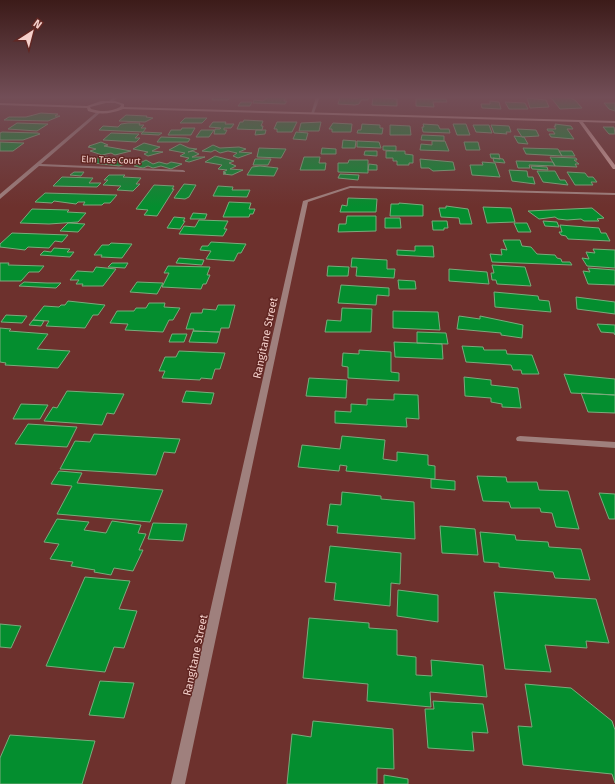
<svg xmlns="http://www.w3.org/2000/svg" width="615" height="784" viewBox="0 0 615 784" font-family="'Fira Sans',sans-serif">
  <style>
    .building { fill: #048e2f; stroke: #79ab7c }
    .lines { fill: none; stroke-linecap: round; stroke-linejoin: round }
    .street { fill: #9f807d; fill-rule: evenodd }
    .secondary { fill: #d0a09a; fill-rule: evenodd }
    .labels { text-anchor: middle; stroke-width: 3; stroke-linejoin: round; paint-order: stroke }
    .far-street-label { font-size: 9px; fill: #f5d0cb; stroke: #612723 }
    .street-label { font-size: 11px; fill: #f5d0cb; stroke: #612723 }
  </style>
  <rect width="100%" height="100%" fill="#6d312d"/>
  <!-- building -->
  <path class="building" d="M205,97H230L228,100H212L213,98Z
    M268,97H286L284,101H287L285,104L253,103L254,100L263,101Z
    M340,97L355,98L369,97L368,100H361L359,104L355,105L338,104Z
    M373,97L397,99V106L372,105Z
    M549,97L570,98L575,100L582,108L560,109L552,99Z
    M527,98L546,100L549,107L530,108Z
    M416,99H446L447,102H433L434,107L416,106Z
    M490,101L499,102L501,109L482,108L481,104H490Z
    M241,102H252L250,106H238Z
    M505,102L525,103L528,109H509Z
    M604,103H615V111L609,109Z
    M41,113L58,114L55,116H60L48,121L4,120L9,117H26Z
    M126,115L147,116L146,117L153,118L145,122L119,121Z
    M185,118H207L202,123H180Z
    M244,120L263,121L261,126H263L262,130L237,129L240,122H243Z
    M213,122H226L225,124H234L231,128H224V130H227L225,134H214L215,129H220L221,128L209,127Z
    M277,122H297L292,132H277V129H274Z
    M321,122L319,131H299L301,123Z
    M17,123L48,124L37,131L8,129Z
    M128,123H140L139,125H144L141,128H146L143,132L99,130L103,126L118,127L121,124Z
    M333,123L352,124L351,132H332V129H329Z
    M362,124L380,125V128H383L382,134L357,133L358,130H361Z
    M423,124L438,125L440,129H449L450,133L423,132L422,127H424Z
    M453,124H466L470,135H457Z
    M555,124L571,126L573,129H567L574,139L551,137L549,134H555L553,131H548L547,129H556L554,126H556Z
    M390,125L410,126L411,135H390Z
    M473,125H489L492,133L476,132Z
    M491,125L509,126L511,132H506L507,134L494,133Z
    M603,127H614L615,134H609Z
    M182,128H195L191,135H168L171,130H181Z
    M517,129L536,130L539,136L522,137Z
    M201,130H214L209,137H196Z
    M256,130H266L265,134L255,135Z
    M2,132L38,133L40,134L23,140H0V133Z
    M143,132L162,133L159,135L141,134Z
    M296,132L308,133L306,140L293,139Z
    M111,133L139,134L135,138H140L136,142L103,140Z
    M422,135L444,136V141L421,140Z
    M514,136L524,137L528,144L518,143Z
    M161,137L186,138L190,139L188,142H157Z
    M343,140L356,141L355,148H342Z
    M357,141L379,142L381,148L357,147Z
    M432,141H445L449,151L420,150L421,144L432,145Z
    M0,142L24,143L13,151H0Z
    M101,142L108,145L104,146L131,151L115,155L111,153L102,155L90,151L96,149L88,147L90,146H89Z
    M464,142H478L480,150H466Z
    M144,143L160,147L152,151L163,152L148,156L144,154L148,152L133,149Z
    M180,144L189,148L197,149L188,152L193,151L199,154L192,157H205L189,162L185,161L189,158L180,156L185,153L169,150Z
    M213,145L220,148L239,147L246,149L239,152L252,153L238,158L233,156L237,153L228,151L220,153L215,150L211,152L202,151Z
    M383,146H396V151L383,150Z
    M259,148L286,149L281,158L257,157Z
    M322,148L336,149V154H321Z
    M523,148L558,149L562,156L526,154Z
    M365,151H377V156L364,155Z
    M386,151H405V154L413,155V163H409V165H397V161H393V158H386Z
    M559,151H572L575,156H562Z
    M490,154H499L500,159L491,158Z
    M104,156L119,161L125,159L135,161L119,166L85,162Z
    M215,156L234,161L229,163L236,166L230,169L243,170L232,175L223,174L226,173L223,172L227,170L218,169L222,165L205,162Z
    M304,157H320L319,163H326L325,170H300Z
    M550,157L576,158L577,160H574L579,164H575L577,167L555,166Z
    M493,158L503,159L505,163L494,162Z
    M255,159H271L268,165H253Z
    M420,159L453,162L455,170L433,171L429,168H421Z
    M146,160L153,164L159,162L167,164L171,162L182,164L171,169L161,166L153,168L148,166L143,168L134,166Z
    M349,160H368V173L338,172V163H348Z
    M516,161L553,162L555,166L529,165L530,168H518Z
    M482,162L495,163L500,177L472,175L470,165H483Z
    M369,164L377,165V170H368Z
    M260,166L278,168L274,176L247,175L252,167Z
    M531,166L547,167L548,170L532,169Z
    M509,170L527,171L528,177H533L535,184L512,181Z
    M537,171H555L560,180H565L568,185L543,182Z
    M74,172H84L81,176L70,175Z
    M567,172L585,173L588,177H593L597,182H591L593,185H575Z
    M340,174L359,175L358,180L338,178Z
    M109,175H125L123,177L141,178L136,184H140L133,191L117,190L121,186L103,185L108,180H104Z
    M62,177L93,178L89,183H101L97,187L53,186Z
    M184,184L196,185L189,197L185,199L174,198Z
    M154,185L174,186L172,189H174L157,216L144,215L148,210L136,209Z
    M218,186L233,187L232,190H250L247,197L213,196Z
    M45,193L117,195L110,203H104L102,205H83L85,202H78L76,204L54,201L52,203L35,202Z
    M348,198L377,199L376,212H340L342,205L347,206Z
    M229,202L251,203L249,209H255L253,214H250L249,217H223Z
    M399,203L423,205V216H390L391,204H399Z
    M446,206L468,209L472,224H460L459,218L441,217L439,208H446Z
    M483,207L511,208L515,222L487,223Z
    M592,208L604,218L597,219L599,221H584L581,219L567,220L558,219L555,217L539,219L528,211Z
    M32,209L69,210L67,212L86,213L78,222L49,224L20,223Z
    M193,213L207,214L205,219H190Z
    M347,216H376V231L338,232L339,224H346Z
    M174,217L185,218L183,221H185L180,229L167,228Z
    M385,218H400L401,228H385Z
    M199,220L228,221L224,229H227L223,236L179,234L184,226L195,227Z
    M432,221H447L448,228H444V230H433Z
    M543,221L557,222L559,227L545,226Z
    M68,223H69L85,224L78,232L60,231Z
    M514,223H527L531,232H518Z
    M560,225L599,228L601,233H606L610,241L568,239L566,236L561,235L559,232H562Z
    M12,233L68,235L62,242L55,241L49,248L28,247L25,250L0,247V244Z
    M503,240H520L522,246L531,247L537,254L555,255L557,258L561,259L562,262H570L572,265L492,262L490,254L502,255L501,249L507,250Z
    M211,242L246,244L241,253H238L234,261L206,259L211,251L200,250L202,246H208Z
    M111,243L132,244L122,258L101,257L102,255H94L102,245H109Z
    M415,246H433L434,257L397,255V250L415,251Z
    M54,248L70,249L67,252H74L70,257L40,255L44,251L51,252Z
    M593,249L615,250V268L587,266L582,258L589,259L586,252L595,253Z
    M179,258L204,260L202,265L176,263Z
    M352,258L387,260V269H395L394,278L356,276L357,267H351Z
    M0,263H9L8,265L44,266L39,272H29L21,281H0Z
    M112,263H128L125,268L108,267Z
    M492,265L525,267L531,286L497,284L496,280H492L491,273H494Z
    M168,266L210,267L207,275H210L206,284H203L201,289L162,287L169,273H164Z
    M328,266L349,267L348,276H327Z
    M96,267L116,269L103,286H82L83,284H76L79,280H70L77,271L93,272Z
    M588,268L615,270V285L588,284L583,271L590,272Z
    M449,269L487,272L489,284L449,281Z
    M398,280L415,281L416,289H399Z
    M24,282L47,283H61L56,288L19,286Z
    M137,282L163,283L157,294L130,292Z
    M341,285L389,288V296L377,295L376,305L338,303Z
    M494,292L538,296L539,300L549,301L551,312L495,307Z
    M576,297L615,302V314L577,309Z
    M68,301L105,305L98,315H93L85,328L46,326L49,321L33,320L44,306L59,307L61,305H65Z
    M149,303H165L164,307L180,308L173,320H169L163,332L125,330L128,324L110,323L117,311H134L136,308H146Z
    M218,305H235L229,328H221L220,332L193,331L194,329H186L191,313H202L203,309L216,310Z
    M342,308L372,309L371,332H325L327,320L341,321Z
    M393,311L438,312L440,330L393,328Z
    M6,315L27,316L22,323L1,322Z
    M459,316L480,319V316L523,325L522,338L501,335V333L457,329Z
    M33,320L44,321L41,326L29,325Z
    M597,324L615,325V335L614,333L601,332Z
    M0,328L11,329L9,331L48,334L37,349L70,351L58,368L5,365L6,363L0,362Z
    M193,331L220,332L217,343L189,342Z
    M417,332L446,333L448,344L417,343Z
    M172,334H187L184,342H169Z
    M394,342L442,344L443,359L395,357Z
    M462,346L483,347L484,350H506L507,354L532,355L539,374H522L521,370H513L511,365L466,362Z
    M359,350L391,352V372L399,373V381L348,378V367L342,366L343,353L359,354Z
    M179,351L225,353L220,369H215L212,379L201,378L200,380L162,378L165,371H159L165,357H176Z
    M564,374L615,379V395L571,393Z
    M464,377L491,380V385L518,388L521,408L502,407V404L491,402V398L465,396Z
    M309,378L347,380L346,398L306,396Z
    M67,391L124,394L114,414L107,413L102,425L44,421L53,407L57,408Z
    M186,391L214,393L211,404L182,402Z
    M581,393L615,395V413L588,412Z
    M394,394L418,395L419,419L406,418L407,427L335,423V411L351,412V404L367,405V399L394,400Z
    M21,404L48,405L40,419H13Z
    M28,424L77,427L67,447L15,444Z
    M94,434L180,439L175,453L164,452L156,475L60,469L75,441L90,442Z
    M342,436L385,440L383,459L397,461V452L428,455V465L435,466V479L346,471L347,466L340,465L339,471L298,467L302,445L340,449Z
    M59,471L82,473L77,483L163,490L150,522L57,514L72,486L51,484Z
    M477,476L506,477L507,482H537L539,490L568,491L579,529L556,527L552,513L541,512L540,508H511L509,502L483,501Z
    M431,479L455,481V490L431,488Z
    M342,492L381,496V499L414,502L415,539L337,533L338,526L327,525L330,504L341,505Z
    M599,493L615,494V519H609Z
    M57,519L89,522L84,530L106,533L112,521L141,525L138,533L146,534L139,550H143L133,571L114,568L111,575L94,572L95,570L71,566L73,562L50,559L59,544L44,542Z
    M153,523L187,524L183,541L148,539Z
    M440,526L475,529L478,555L442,553Z
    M480,532L515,535L516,540L548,542L549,547L581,549L590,580L555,578L553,572L499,567V563L484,562Z
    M330,546L401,553L400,584L391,583L390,606L334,600L336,583L325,582Z
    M85,577L130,581L119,609L137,611L124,648L114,647L105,672L46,666Z
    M398,590L438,595V622L397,616Z
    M494,592L596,599L609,643L586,641L587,648L545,645L551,672L505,669Z
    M309,618L369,623V628L397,630V655L416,657V675L432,676L431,660L483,665L487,697L430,692L431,707L367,701L368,684L303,678Z
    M0,624L21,626L11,648L0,647Z
    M100,681L134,683L124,718L89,715Z
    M525,684L571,688L612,721L615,730V783L612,774L523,765L518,726L532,727Z
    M433,701L483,704L488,733L472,732L474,751L428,748L425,709H434Z
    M313,721L393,729L394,769L377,768V784H287L292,734L311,737Z
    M10,735L95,741L82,784H0V758Z
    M384,775L408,779V784H384Z"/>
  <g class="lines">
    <!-- street -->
    <path class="street" d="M114,97H118L111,103H109V101Z
      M316,97H320L314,113L311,114Z
      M98,111L101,112L41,164L183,170L185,171V172L39,166L0,199V194Z
      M350,186L615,193V195L350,188L308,202L185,784H171L303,201Z
      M520,436L615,442V448L517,441L516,439L517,437Z"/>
    <!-- secondary -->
    <path class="secondary" d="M101,101H115L124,104V107L615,121V123L583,122L615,165V169H613L579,122L123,109C111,114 99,115 88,111L87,108L0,105V103L87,106ZM106,103H115L121,105L120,107C111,112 101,112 91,109L90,107Z"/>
  </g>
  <!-- sky -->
  <linearGradient id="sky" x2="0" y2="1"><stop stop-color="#3c1b19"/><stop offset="0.47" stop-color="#724e57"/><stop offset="1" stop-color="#724e57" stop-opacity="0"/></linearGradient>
  <rect width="615" height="207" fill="url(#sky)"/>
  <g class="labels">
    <!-- far-street labels -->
    <g class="far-street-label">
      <text transform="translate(111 160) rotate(2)" y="3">Elm Tree Court</text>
    </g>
    <!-- street labels -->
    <g class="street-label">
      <text transform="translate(265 338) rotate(-78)" y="4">Rangitane Street</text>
      <text transform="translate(195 655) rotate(-78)" y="4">Rangitane Street</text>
    </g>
  </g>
  <!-- north arrow -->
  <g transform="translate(32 32) rotate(36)" stroke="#612723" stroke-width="3" paint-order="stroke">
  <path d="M0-3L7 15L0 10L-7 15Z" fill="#f5d0cb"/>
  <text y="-6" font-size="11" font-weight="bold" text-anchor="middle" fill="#f5d0cb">N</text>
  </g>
</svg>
